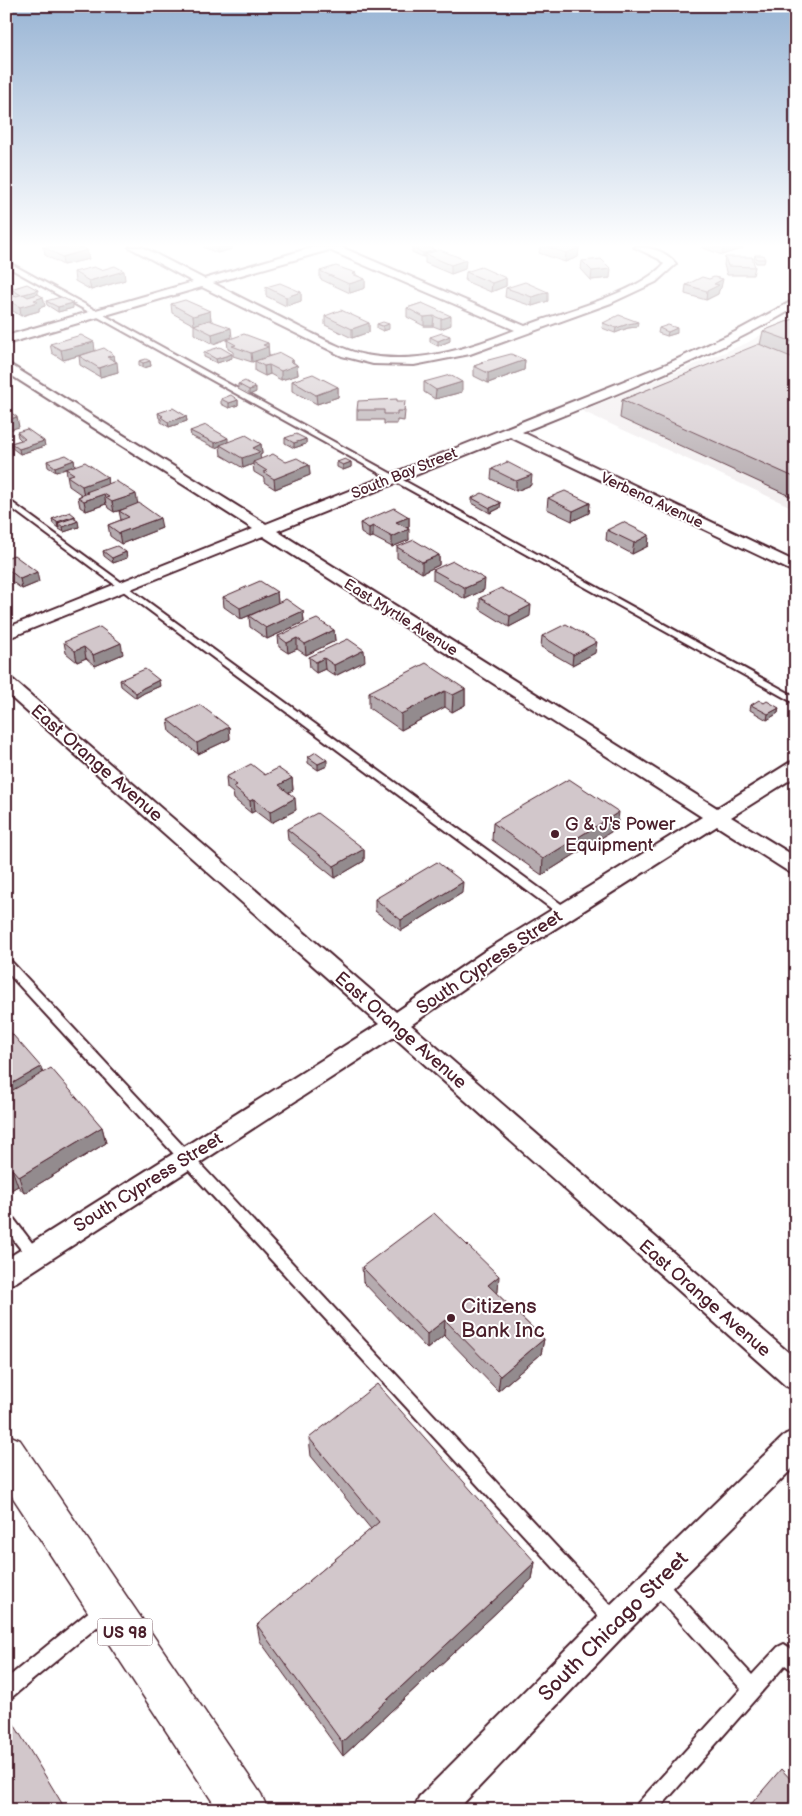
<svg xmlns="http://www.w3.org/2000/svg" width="802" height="1816" viewBox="0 0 802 1816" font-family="'Balsamiq Sans',sans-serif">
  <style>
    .built { fill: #f2eeef }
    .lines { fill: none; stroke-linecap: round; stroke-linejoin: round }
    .service-casing { stroke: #4a1f2b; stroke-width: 4 }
    .minor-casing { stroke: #4a1f2b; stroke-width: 4 }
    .primary-casing { stroke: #4a1f2b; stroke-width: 3 }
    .service { fill: #fff; fill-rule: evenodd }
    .minor { fill: #fff; fill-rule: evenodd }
    .primary { fill: #fff; fill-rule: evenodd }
    .wall { fill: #b5abaf; stroke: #4a1f2b }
    .shaded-wall { fill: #938b8e; stroke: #4a1f2b }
    .building { fill: #d2c7cb; stroke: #4a1f2b }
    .poi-dot { fill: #4a1f2b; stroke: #fff; stroke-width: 2 }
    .labels { text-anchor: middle; stroke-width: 4; stroke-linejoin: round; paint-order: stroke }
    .far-street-label { font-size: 15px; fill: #4a1f2b; stroke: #fff }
    .shield { fill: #fff; stroke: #80626b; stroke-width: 1 }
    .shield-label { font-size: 16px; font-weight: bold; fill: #4a1f2b }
    .street-label { font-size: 18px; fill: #4a1f2b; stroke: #fff }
    .poi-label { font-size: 18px; fill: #4a1f2b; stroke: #fff; text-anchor: start }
    .near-poi-label { font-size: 21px; fill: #4a1f2b; stroke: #fff; text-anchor: start }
    .near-street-label { font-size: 21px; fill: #4a1f2b; stroke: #fff }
  </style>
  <rect width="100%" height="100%" fill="#fff"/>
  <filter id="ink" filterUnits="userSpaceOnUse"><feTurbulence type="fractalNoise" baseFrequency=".02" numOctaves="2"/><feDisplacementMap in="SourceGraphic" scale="10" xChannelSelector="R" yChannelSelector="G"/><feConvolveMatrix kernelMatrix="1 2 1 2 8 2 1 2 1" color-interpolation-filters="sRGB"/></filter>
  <g filter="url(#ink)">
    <!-- built -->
    <path class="built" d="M796,314V509L582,411L747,343Z"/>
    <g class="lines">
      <defs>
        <path id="service" d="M6,261L796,697V704L6,266Z
          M6,498L568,909L570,912L568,915H560L6,504Z
          M6,959L10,960L620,1615L623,1621L620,1627L614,1630L608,1627L6,971Z
          M6,1213L11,1215L39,1252L41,1256L39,1260L34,1262L29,1260L6,1230Z
          M656,1575L662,1577L752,1675L778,1647L784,1644L796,1652V1673L785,1665L658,1810H636L638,1803L741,1689L650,1589L648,1583L650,1577Z
          M103,1602L109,1605L112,1611L109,1617L12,1697L6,1700V1679L97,1605Z"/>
        <path id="minor" d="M129,247H142L204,279L314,247H341L525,326C564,311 637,294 664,264L659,259L634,247C650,247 665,250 676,264L656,282L611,303L470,354L414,365L373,364L342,356L202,287L6,344V336L193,282ZM329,250L515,330C467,349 417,365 365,355C342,350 320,337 299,327C270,312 241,298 213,283Z
          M796,299V307C707,359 617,394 522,432L796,562V573L510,437L277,531L717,808L789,763L796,761V776L731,817L796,857V874L789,872L717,826L501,963L411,1025L796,1359V1390L786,1386L394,1037L16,1282L6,1286V1259L379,1024L6,693V678L12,679L396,1012L485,951L702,817L263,536L6,639V628L253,529L6,372V362L266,524L669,363L735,332Z
          M796,1430V1465L626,1633L457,1810H414L419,1797L604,1611L786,1434Z"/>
        <path id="primary" d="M6,1434L20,1440L261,1794L268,1810H218L6,1487Z"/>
      </defs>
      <!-- service casing -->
      <use href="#service" class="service-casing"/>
      <!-- minor casing -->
      <use href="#minor" class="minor-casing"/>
      <!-- primary casing -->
      <use href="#primary" class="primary-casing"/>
      <!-- service -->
      <use href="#service" class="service"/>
      <!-- minor -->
      <use href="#minor" class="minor"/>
      <!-- primary -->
      <use href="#primary" class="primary"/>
    </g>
    <!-- wall -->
    <path class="wall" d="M42,247H76L89,259L63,265L45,255L44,248Z
      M203,247H232V249L217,253Z
      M540,247H575L579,248L578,257L565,262L539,253Z
      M701,247H743V248L722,255Z
      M412,248L435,250V251L465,269L451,274L425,263V256L423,257L412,252Z
      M755,255L765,259L764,263H756L754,259Z
      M725,257L755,267L753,275H727L724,265Z
      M582,261L610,278L591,280L581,269Z
      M101,270L125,280L91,290L75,281L74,272Z
      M320,271L356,273V275L365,279V288L350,293L320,279Z
      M466,272L506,278V286L491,292L465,281Z
      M686,285L721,288L719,290L718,294L706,300L685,294Z
      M266,287L301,292V301L286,306L266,296Z
      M506,288L548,301L532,306L505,297Z
      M11,289L38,294L45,306L39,308V311L21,316L8,308L7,303H6V294L11,297L16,296L11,293Z
      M46,301L73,308L58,312L47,305Z
      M422,303L451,325L441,329L433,326H424L407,317V308Z
      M171,304L210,311L211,320L232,337L213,344L194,334V325L172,313Z
      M325,316L369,323V332L352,338L325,325Z
      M796,318V499L620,418L622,400L760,345L763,331Z
      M603,323L637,327L628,328L615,333L602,328Z
      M377,324L389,329L383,331L377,328Z
      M659,328L677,333L667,336L658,333Z
      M430,337L450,341L438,346L430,342Z
      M227,340L268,343L269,356L293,360L294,363L297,365L298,375L281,380L270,374L265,376L255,371V361L252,362L233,356V352L228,349Z
      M50,344L114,355L115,361L118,372L100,377L80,365L79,356L92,352L63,360L52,353Z
      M204,352L232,358L217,363L204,357Z
      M525,360L524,370L488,383L474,376V366L480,364L481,362Z
      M139,361H150L151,366L143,368L139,366Z
      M292,381L338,387V397L317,404L292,391Z
      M424,382L462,392L435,399L424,392Z
      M238,384L256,392L249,395L238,389Z
      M221,399L238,400V405L229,408L221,404Z
      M397,401L405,411L404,421L397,420V424H384V420H357V410Z
      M158,413L186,416L187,421L169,427L161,422V419L159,418Z
      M190,431L228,442L261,444L262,454L260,455V459L309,465L310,475L275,489L264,482V478L254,472L253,464L243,468L221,455L220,446L215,448L191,436Z
      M17,432L45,446L20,454L12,448L11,443L21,440L18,437Z
      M285,438L306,439V444L294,448L285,443Z
      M74,460L75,466L56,472L48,467L47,461Z
      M337,462H351V467L343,470L337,467Z
      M66,469L107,477L108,484L138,504L162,528L121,544L110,536L108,525L121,520L119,511L124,509L114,512L108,508L107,505L106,504L86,511L80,507L78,497L82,495L69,486Z
      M492,469L531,485L516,491L491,479Z
      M472,498L500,508L490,513L472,503Z
      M548,498L590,503L589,513L572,521L547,509Z
      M75,516V519L79,527L64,532L59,529V527L58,528L53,524L52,519Z
      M409,517V527L407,528L409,540L392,547L373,537L369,538L361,533L360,523Z
      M607,530L649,535L648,546L632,554L606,540Z
      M397,547L439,555V565L422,573L397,558Z
      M103,551L126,552L127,558L113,563L104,556Z
      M6,558L39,582L22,589L11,581L6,583Z
      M433,570L484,590L465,599L433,580Z
      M277,592L278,603L241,619L224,607L223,597Z
      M480,598L530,616L509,627L480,609Z
      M303,611L304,622L267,639L250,627L249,616Z
      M334,630L335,641L306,655L297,649L288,653L279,647L278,636Z
      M542,636L595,653L572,665L541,647Z
      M64,642L123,654L95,666L86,658L77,662L66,653Z
      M309,657L365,661L335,676L325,669L316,673L310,668Z
      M120,680L160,686L144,693L136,698L121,686Z
      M465,689V705L452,712L445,707L401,730L369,708V692Z
      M764,703L779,708L778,713L767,720L750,710L751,705Z
      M168,720L229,727L230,739L198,754L170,732Z
      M308,757L327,766L318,770L308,763Z
      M265,775L292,778L293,790L288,792L296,810L271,823L255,811L251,813L234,799L233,793L227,788L226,777Z
      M493,823L617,828L542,875L492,840Z
      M287,829L364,849V861L335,878L288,840Z
      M462,893L401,931L375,911V899Z
      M6,1027L43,1073L102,1127L106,1143L24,1193L18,1186L6,1193Z
      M362,1267L498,1292L496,1293L544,1339L541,1354L498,1391L444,1335L427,1349L363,1282Z
      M309,1438L535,1562L532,1579L343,1756L260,1641L257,1625L371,1529L311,1456Z"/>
    <!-- shaded-wall -->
    <path class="shaded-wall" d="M223,247H232V249L217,253L216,249Z
      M724,247H743V248L722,255Z
      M579,248L578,257L565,262L566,253Z
      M87,250L89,259L63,265L62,257Z
      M435,250V254H425V256L423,257V253Z
      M466,260L465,269L451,274V265Z
      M611,269L610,278L591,280L592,271Z
      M124,271L125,280L91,290L89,281Z
      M506,278V286L491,292L492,283Z
      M11,279L12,284L6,285V281Z
      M365,279V288L350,293L349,284Z
      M723,279L721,288L719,290L718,294L706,300L707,291L714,284Z
      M38,290V294L22,299L21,295Z
      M301,292V301L286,306V297Z
      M548,292V301L532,306V297Z
      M43,297L45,306L39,308V311L21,316L20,307L34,300Z
      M73,303V308L58,312V307Z
      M210,311L211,320L194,325L193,316Z
      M434,316L433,326H424V317Z
      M451,316V325L441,329V319Z
      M638,322L637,327L628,328L615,333L616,328L628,324Z
      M369,323V332L352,338V329Z
      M389,324V329L383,331V326Z
      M231,328L232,337L213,344L212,334Z
      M677,328V333L667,336L668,332Z
      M450,336V341L438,346V341Z
      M94,342L95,351L63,360L61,350Z
      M268,343L269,357L252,362L251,353L263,345Z
      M232,354V358L217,363L216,359Z
      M114,355L115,363L117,362L118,372L100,377L99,368L107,357Z
      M293,360L294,366L297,365L298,375L281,380V371L290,361Z
      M525,360L524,370L488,383V373Z
      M150,361L151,366L143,368V363Z
      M269,365L270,374L265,376L264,366Z
      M462,382V392L435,399L436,390Z
      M338,387V397L317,404L316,395Z
      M256,388V392L249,395V390Z
      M238,400V405L229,408V403Z
      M186,416L187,421L169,427L168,422Z
      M17,417L19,427L6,431V420Z
      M228,438V443L220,445V446L215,448V443Z
      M306,439V444L294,448V443Z
      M44,441L45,446L20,454L19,449Z
      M261,444L262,454L260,455L261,462H253V464L243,468L242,458L253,448Z
      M74,460L75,466L56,472L55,467Z
      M351,462V467L343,470V465Z
      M309,465L310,475L275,489L274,479Z
      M532,475L531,485L516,491V481Z
      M107,477L108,487L88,493L86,492V495L84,496L82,486Z
      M104,494L106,504L86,511L84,501Z
      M136,494L138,505L114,512L112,502Z
      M501,503L500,508L490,513V508Z
      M590,503L589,513L572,521L573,511Z
      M75,516V521L58,523L59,527L58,528L57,522Z
      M409,517V527L396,533V522Z
      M160,518L162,528L121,544L119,533Z
      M78,521L79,527L64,532L63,527Z
      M373,526V537L369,538V528Z
      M409,529V540L392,547V537Z
      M649,535L648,546L632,554L634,543Z
      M126,552L127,558L113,563L112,558Z
      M439,555V565L422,573V562Z
      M9,570L11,581L6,583V571Z
      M37,572L39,582L22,589L20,579Z
      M485,579L484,590L465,599V588Z
      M277,592L278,603L241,619L240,608Z
      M531,605L530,616L509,627L510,616Z
      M303,611L304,622L267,639L266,628Z
      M334,630L335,641L306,655L305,644Z
      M297,638V649L288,653L287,643Z
      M597,642L595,653L572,665L573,655Z
      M121,643L123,654L95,666L93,655Z
      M84,647L86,658L77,662L75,651Z
      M364,650L365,661L335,676L334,665Z
      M324,658L325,669L316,673V662Z
      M159,680L160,686L144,693L136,698V693L143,688Z
      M465,689V705L452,712L453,695Z
      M445,691V707L401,730V714Z
      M779,708L778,713L767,720L768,714Z
      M229,727L230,739L198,754L197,743Z
      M327,760V766L318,770V764Z
      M292,778L293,790L279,797V785Z
      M295,798L296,810L271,823L270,812Z
      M254,799L255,811L251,813L250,801Z
      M619,812L617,828L542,875L543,859Z
      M364,849V861L335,878L334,866Z
      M463,882L462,893L401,931V920Z
      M41,1067L46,1084L6,1107V1087Z
      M102,1127L106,1143L24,1193L19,1177Z
      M12,1169L18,1186L6,1193V1173Z
      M499,1276L498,1292L487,1301L488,1285Z
      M445,1320L444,1335L427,1349V1334Z
      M544,1339L541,1354L498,1391L500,1376Z
      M535,1562L532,1579L343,1756L342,1742Z"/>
    <!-- building -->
    <path class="building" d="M44,247H76L78,248L82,247L87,250L62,257Z
      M212,247H223L216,249Z
      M415,247H429L435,250L423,253L412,248Z
      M548,247H575L579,248L566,253Z
      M440,250L466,260L451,265L425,254Z
      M755,255H763L765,259H757Z
      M725,257H752L755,267L728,266Z
      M601,259L611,269L592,271L582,261Z
      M115,266L124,271L89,281L74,272L94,267L101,270Z
      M336,266L356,273L352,274L365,279L349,284L320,271Z
      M481,267L506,278L492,283L466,272Z
      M6,277L11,279L6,281Z
      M702,277L709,279L714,277L723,279L714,284L719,285L707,291L686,285Z
      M525,282L548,292L532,297L506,288Z
      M280,283L301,292L286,297L266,287Z
      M27,284L38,290L21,295L11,289Z
      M6,294L11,297L6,298Z
      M23,294L28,297L38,294L43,297L34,300L38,302L20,307L6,299Z
      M61,297L73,303L58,307L46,301Z
      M185,300L210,311L193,316L171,304Z
      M422,303L451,316L441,319L434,316L424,317L407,308Z
      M341,310L369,323L352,329L325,316Z
      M619,315L638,322L628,324L616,328L603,323Z
      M796,318V343L763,331Z
      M209,320L231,328L212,334L194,325Z
      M383,322L389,324L383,326L377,324Z
      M668,325L677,328L668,332L659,328Z
      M442,333L450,336L438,341L430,337Z
      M244,334L268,343L263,345L268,347L251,353L232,346L236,345L227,340Z
      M81,335L94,342L61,350L50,344Z
      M759,344L796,359V478L622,400Z
      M220,347L232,354L216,359L204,352Z
      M104,348L114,355L107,357L117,362L99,368L79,356Z
      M280,353L293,360L290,361L297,365L281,371L269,365L264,366L255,361Z
      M511,354L525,360L488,373L474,366L483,363L481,362Z
      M146,359L150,361L143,363L139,361Z
      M313,374L338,387L316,395L292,381Z
      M450,375L462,382L436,390L424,382Z
      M245,381L256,388L249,390L238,384Z
      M231,395L238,400L229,403L221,399Z
      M397,399V401H405L404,411H397V414H384V410H357L358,401Z
      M173,408L186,416L168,422L161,417L163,416L158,413Z
      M6,409L17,417L6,420Z
      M206,425L228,438L215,443L190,431Z
      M27,429L44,441L19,449L11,443L25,439L17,432Z
      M296,434L306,439L294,443L285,438Z
      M246,435L261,444L253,448L260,452L242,458L220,445Z
      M273,454L286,462L297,458L309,465L274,479L263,472L267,471L253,462Z
      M66,455L74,460L55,467L47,461Z
      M345,459L351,462L343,465L337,462Z
      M85,462L107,477L82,486L67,476L74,474L66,469Z
      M507,462L532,475L516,481L492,469Z
      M116,481L136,494L112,502L106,498L109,497L104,494L84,501L78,497L88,493L86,492Z
      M565,491L590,503L573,511L548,498Z
      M482,493L501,503L490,508L472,498Z
      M139,503L160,518L119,533L108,525L129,517L119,511Z
      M394,508L409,517L396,522L409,529L392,537L373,526L369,528L360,523Z
      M70,512L75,516L57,522L52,519Z
      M73,518L78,521L63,527L58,523Z
      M623,522L649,535L634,543L607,530Z
      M414,540L439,555L422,562L397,547Z
      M117,546L126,552L112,558L103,551Z
      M14,555L37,572L20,579L9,570L6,571V558Z
      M453,561L485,579L465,588L433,570Z
      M260,581L277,592L240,608L223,597Z
      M501,588L531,605L510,616L480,598Z
      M286,599L303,611L266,628L249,616Z
      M317,619L334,630L305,644L297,638L287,643L278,636Z
      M566,624L597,642L573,655L542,636Z
      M100,627L121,643L93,655L84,647L75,651L64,642Z
      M348,639L364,650L334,665L324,658L316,662L309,657Z
      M426,663L465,689L453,695L445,691L401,714L369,692Z
      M145,669L159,680L143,688L136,693L120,680Z
      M759,700L764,703L767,701L779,708L768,714L751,705Z
      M200,705L229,727L197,743L168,720Z
      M316,752L327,760L318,764L308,757Z
      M251,764L265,775L278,768L292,778L279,785L295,798L270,812L254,799L250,801L233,787L237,785L226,777Z
      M569,779L619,812L543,859L493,823Z
      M317,813L364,849L334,866L287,829Z
      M437,862L463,882L401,920L375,899Z
      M6,1027L41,1067L6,1087Z
      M51,1068L102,1127L19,1177L12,1169L6,1173V1094Z
      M434,1213L499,1276L488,1285L544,1339L500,1376L445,1320L427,1334L362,1267Z
      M377,1384L535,1562L342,1742L257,1625L379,1522L309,1438Z
      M6,1711L66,1810H6Z
      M781,1769L796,1785V1810H746Z"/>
  </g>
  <!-- sky -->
  <linearGradient id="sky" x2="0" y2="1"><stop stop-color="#98b4d4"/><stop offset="0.49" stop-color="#fff"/><stop offset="1" stop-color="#fff" stop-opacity="0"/></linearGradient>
  <rect width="802" height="501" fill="url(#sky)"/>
  <!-- markers -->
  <g class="poi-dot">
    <circle cx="555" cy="834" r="5"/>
    <circle cx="451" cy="1318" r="5"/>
  </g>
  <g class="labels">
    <!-- far-street labels -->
    <g class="far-street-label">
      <text transform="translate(404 473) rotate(-22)" y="5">South Bay Street</text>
      <text transform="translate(652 500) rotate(25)" y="5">Verbena Avenue</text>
      <text transform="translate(401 617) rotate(32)" y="5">East Myrtle Avenue</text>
    </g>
    <!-- shield labels -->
    <rect class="shield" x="97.5" y="1618.5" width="55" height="27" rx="4"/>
    <g class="shield-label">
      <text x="125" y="1638">US 98</text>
    </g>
    <!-- street labels -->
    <g class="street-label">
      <text transform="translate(97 763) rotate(41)" y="6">East Orange Avenue</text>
      <text transform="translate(489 962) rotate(-34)" y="6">South Cypress Street</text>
      <text transform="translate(401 1030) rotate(41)" y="6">East Orange Avenue</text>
      <text transform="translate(148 1182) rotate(-32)" y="6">South Cypress Street</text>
      <text transform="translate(705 1298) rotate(41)" y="6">East Orange Avenue</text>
    </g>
    <!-- poi labels -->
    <g class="poi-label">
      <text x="565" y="830">G &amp; J's Power<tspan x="565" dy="21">Equipment</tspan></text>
    </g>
    <!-- near-poi labels -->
    <g class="near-poi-label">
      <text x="461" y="1313">Citizens<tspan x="461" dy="24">Bank Inc</tspan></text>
    </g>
    <!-- near-street labels -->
    <g class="near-street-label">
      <text transform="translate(613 1626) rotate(-45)" y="7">South Chicago Street</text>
    </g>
  </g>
  <!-- margin -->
  <rect width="802" height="1816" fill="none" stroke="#fff" stroke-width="25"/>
  <rect x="12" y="12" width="777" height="1791" fill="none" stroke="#4a1f2b" stroke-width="2" filter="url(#ink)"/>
</svg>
